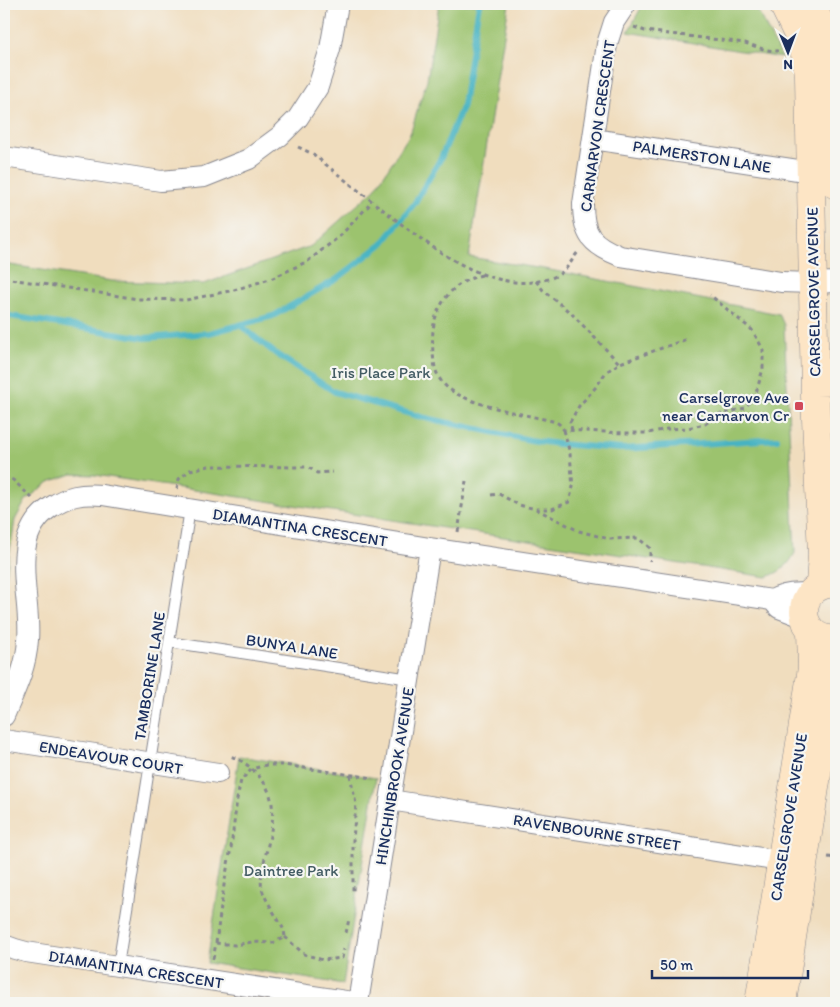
<svg xmlns="http://www.w3.org/2000/svg" width="840" height="1007" viewBox="0 0 840 1007" font-family="Itim,sans-serif">
  <style>
    .green { fill: #9cc36e; stroke: #5c7966 }
    .lines { fill: none; stroke-linecap: round; stroke-linejoin: round }
    .stream { stroke: #46b3c2; stroke-width: 6 }
    .lane-casing { stroke: #86868e; stroke-width: 12 }
    .street-casing { stroke: #86868e; stroke-width: 22 }
    .secondary-casing { stroke: #86868e; stroke-width: 29 }
    .path { stroke: #86868e; stroke-width: 3; stroke-dasharray: 4 4; stroke-linecap: butt }
    .lane { stroke: #fff; stroke-width: 10 }
    .street { stroke: #fff; stroke-width: 20 }
    .secondary { stroke: #fde5c5; stroke-width: 28 }
    .poi-dot { fill: #d1495b; stroke: #f6f6f2; stroke-width: 2 }
    .labels { text-anchor: middle; stroke-width: 4.5; stroke-linejoin: round; paint-order: stroke }
    .street-label { font-size: 16px; fill: #1b2f5e; stroke: #f6f6f2 }
    .park-label { font-size: 16px; fill: #425b63; stroke: #f6f6f2 }
    .poi-label { font-size: 16px; fill: #1b2f5e; stroke: #f6f6f2; text-anchor: end }
  </style>
  <rect width="100%" height="100%" fill="#f6f6f2"/>
  <filter id="ink" filterUnits="userSpaceOnUse"><feTurbulence type="fractalNoise" baseFrequency=".02" numOctaves="2"/><feDisplacementMap in="SourceGraphic" scale="10" xChannelSelector="R" yChannelSelector="G"/><feConvolveMatrix kernelMatrix="1 2 1 2 8 2 1 2 1" color-interpolation-filters="sRGB"/></filter>
  <filter id="wash" filterUnits="userSpaceOnUse"><feTurbulence type="fractalNoise" baseFrequency=".0096" numOctaves="4" result="noise"/><feDisplacementMap in="SourceGraphic" scale="20" xChannelSelector="R" yChannelSelector="G"/><feGaussianBlur stdDeviation="1.12" result="paint"/><feColorMatrix in="noise" values="0 0 0 0 0 0 0 0 0 0 0 0 0 0 0 0 0 1.4 0 .05"/><feComposite in="paint" operator="in"/></filter>
  <g filter="url(#wash)">
    <rect width="100%" height="100%" fill="#f0ddbe"/>
    <!-- green -->
    <path class="green" d="M439,4H509L469,257L550,270L779,314L784,325L795,553C787,567 782,571 767,577L95,475L72,474L49,482L26,500L15,520L4,588V264L112,281L204,284L311,246L375,189L410,134L427,80Z
      M643,4H754L782,58L628,32Z
      M239,756L376,778L343,984L207,963Z"/>
    <g class="lines">
      <!-- stream -->
      <path class="stream" d="M4,315L145,338L209,333L273,316L337,279L382,244L414,204L441,158L463,105L479,4
        M240,325L276,354L335,392L421,417L530,440L558,444L622,449L777,439"/>
    </g>
  </g>
  <g filter="url(#ink)">
    <g class="lines">
      <defs>
        <path id="lane" d="M169,642L410,679
          M118,966L190,509"/>
        <path id="street" d="M626,4L614,22L607,44L583,204C583,235 592,245 620,256L781,282L812,283L836,282
          M593,139L811,172
          M4,157L161,181L204,177L249,159L280,136L298,118L318,87L330,49L338,4
          M772,600C784,593 796,592 810,594
          M4,716C15,690 26,669 28,640C32,596 6,537 51,507C67,496 82,493 102,495L430,548L772,600L779,608L805,618
          M4,740L218,773
          M390,800L793,863
          M4,945L15,949L26,952L359,1003
          M358,1003L430,548"/>
        <path id="secondary" d="M783,4C795,29 807,48 809,76L815,396L822,554L820,585
          M811,4C820,24 831,42 835,64L836,185
          M836,583C790,584 797,643 836,639
          M759,1003L812,668L811,630
          M782,1003L833,670L836,659"/>
      </defs>
      <!-- lane casing -->
      <use href="#lane" class="lane-casing"/>
      <!-- street casing -->
      <use href="#street" class="street-casing"/>
      <!-- secondary casing -->
      <use href="#secondary" class="secondary-casing"/>
      <!-- path -->
      <path class="path" d="M634,27L645,31L745,43L766,50L778,51
        M298,147L313,154C336,173 359,191 382,209C422,240 479,288 533,282C543,280 553,279 561,273C568,268 573,258 578,252
        M482,275C462,280 449,289 439,309C432,323 432,338 433,353C434,364 435,373 442,382C456,401 507,411 530,416C537,418 554,420 559,424C561,426 562,428 564,430L625,433H648L667,429L688,428L705,424L718,415L745,408L756,393L763,369V349L752,330L710,295
        M4,278L138,299L186,300L234,290L273,278L308,261L340,236L372,202
        M536,281L543,290L572,314L619,363
        M572,430L570,422L579,406L596,387L606,372L620,363L687,339
        M4,476L13,480L32,498
        M177,489L179,479L190,470L209,466L298,467H308L317,473L333,472
        M491,495L499,494L519,505L536,509H552L569,502L573,487L570,454L564,430
        M536,509L579,531L609,539L638,538L650,548V561
        M458,532L466,481
        M350,775L356,804L353,840V893
        M828,857L836,858
        M346,933L349,919
        M285,937L304,954L323,960L342,958L344,949
        M216,943L224,885L231,848L237,799L241,780L252,769L266,765H283L373,778
        M213,959L216,943L235,945L252,942L273,943L285,937L284,930C279,920 264,898 262,889C260,880 262,871 264,862C271,830 283,799 255,772C248,765 240,759 230,756"/>
      <!-- lane -->
      <use href="#lane" class="lane"/>
      <!-- street -->
      <use href="#street" class="street"/>
      <!-- secondary -->
      <use href="#secondary" class="secondary"/>
    </g>
  </g>
  <!-- markers -->
  <rect class="poi-dot" x="794" y="401" width="10" height="10" rx="2.5"/>
  <g class="labels">
    <!-- street labels -->
    <g class="street-label">
      <text transform="translate(597 126) rotate(-82)" y="6">CARNARVON CRESCENT</text>
      <text transform="translate(702 156) rotate(9)" y="6">PALMERSTON LANE</text>
      <text transform="translate(813 292) rotate(-91)" y="6">CARSELGROVE AVENUE</text>
      <text transform="translate(300 527) rotate(9)" y="6">DIAMANTINA CRESCENT</text>
      <text transform="translate(292 646) rotate(9)" y="6">BUNYA LANE</text>
      <text transform="translate(149 676) rotate(-81)" y="6">TAMBORINE LANE</text>
      <text transform="translate(111 757) rotate(9)" y="6">ENDEAVOUR COURT</text>
      <text transform="translate(394 776) rotate(-81)" y="6">HINCHINBROOK AVENUE</text>
      <text transform="translate(788 817) rotate(-81)" y="6">CARSELGROVE AVENUE</text>
      <text transform="translate(597 832) rotate(9)" y="6">RAVENBOURNE STREET</text>
      <text transform="translate(136 969) rotate(9)" y="6">DIAMANTINA CRESCENT</text>
    </g>
    <!-- park labels -->
    <g class="park-label">
      <text x="381" y="378">Iris Place Park</text>
      <text x="291" y="876">Daintree Park</text>
    </g>
    <!-- poi labels -->
    <g class="poi-label">
      <text x="789" y="403">Carselgrove Ave<tspan x="789" dy="18">near Carnarvon Cr</tspan></text>
    </g>
  </g>
  <!-- margin -->
  <rect width="840" height="1007" fill="none" stroke="#f6f6f2" stroke-width="20"/>
  <!-- north arrow -->
  <g transform="translate(788 52) rotate(179)" stroke="#f6f6f2" stroke-width="4" paint-order="stroke">
  <path d="M0-4L9 19L0 12L-9 19Z" fill="#1b2f5e"/>
  <text y="-8" font-size="14" font-weight="bold" text-anchor="middle" fill="#1b2f5e">N</text>
  </g>
  <!-- scale -->
  <path d="M652 970v8h156v-8" fill="none" stroke="#1b2f5e" stroke-width="2.5"/>
  <text x="660" y="970" font-size="15" fill="#1b2f5e" stroke="#f6f6f2" stroke-width="4" paint-order="stroke">50 m</text>
</svg>
